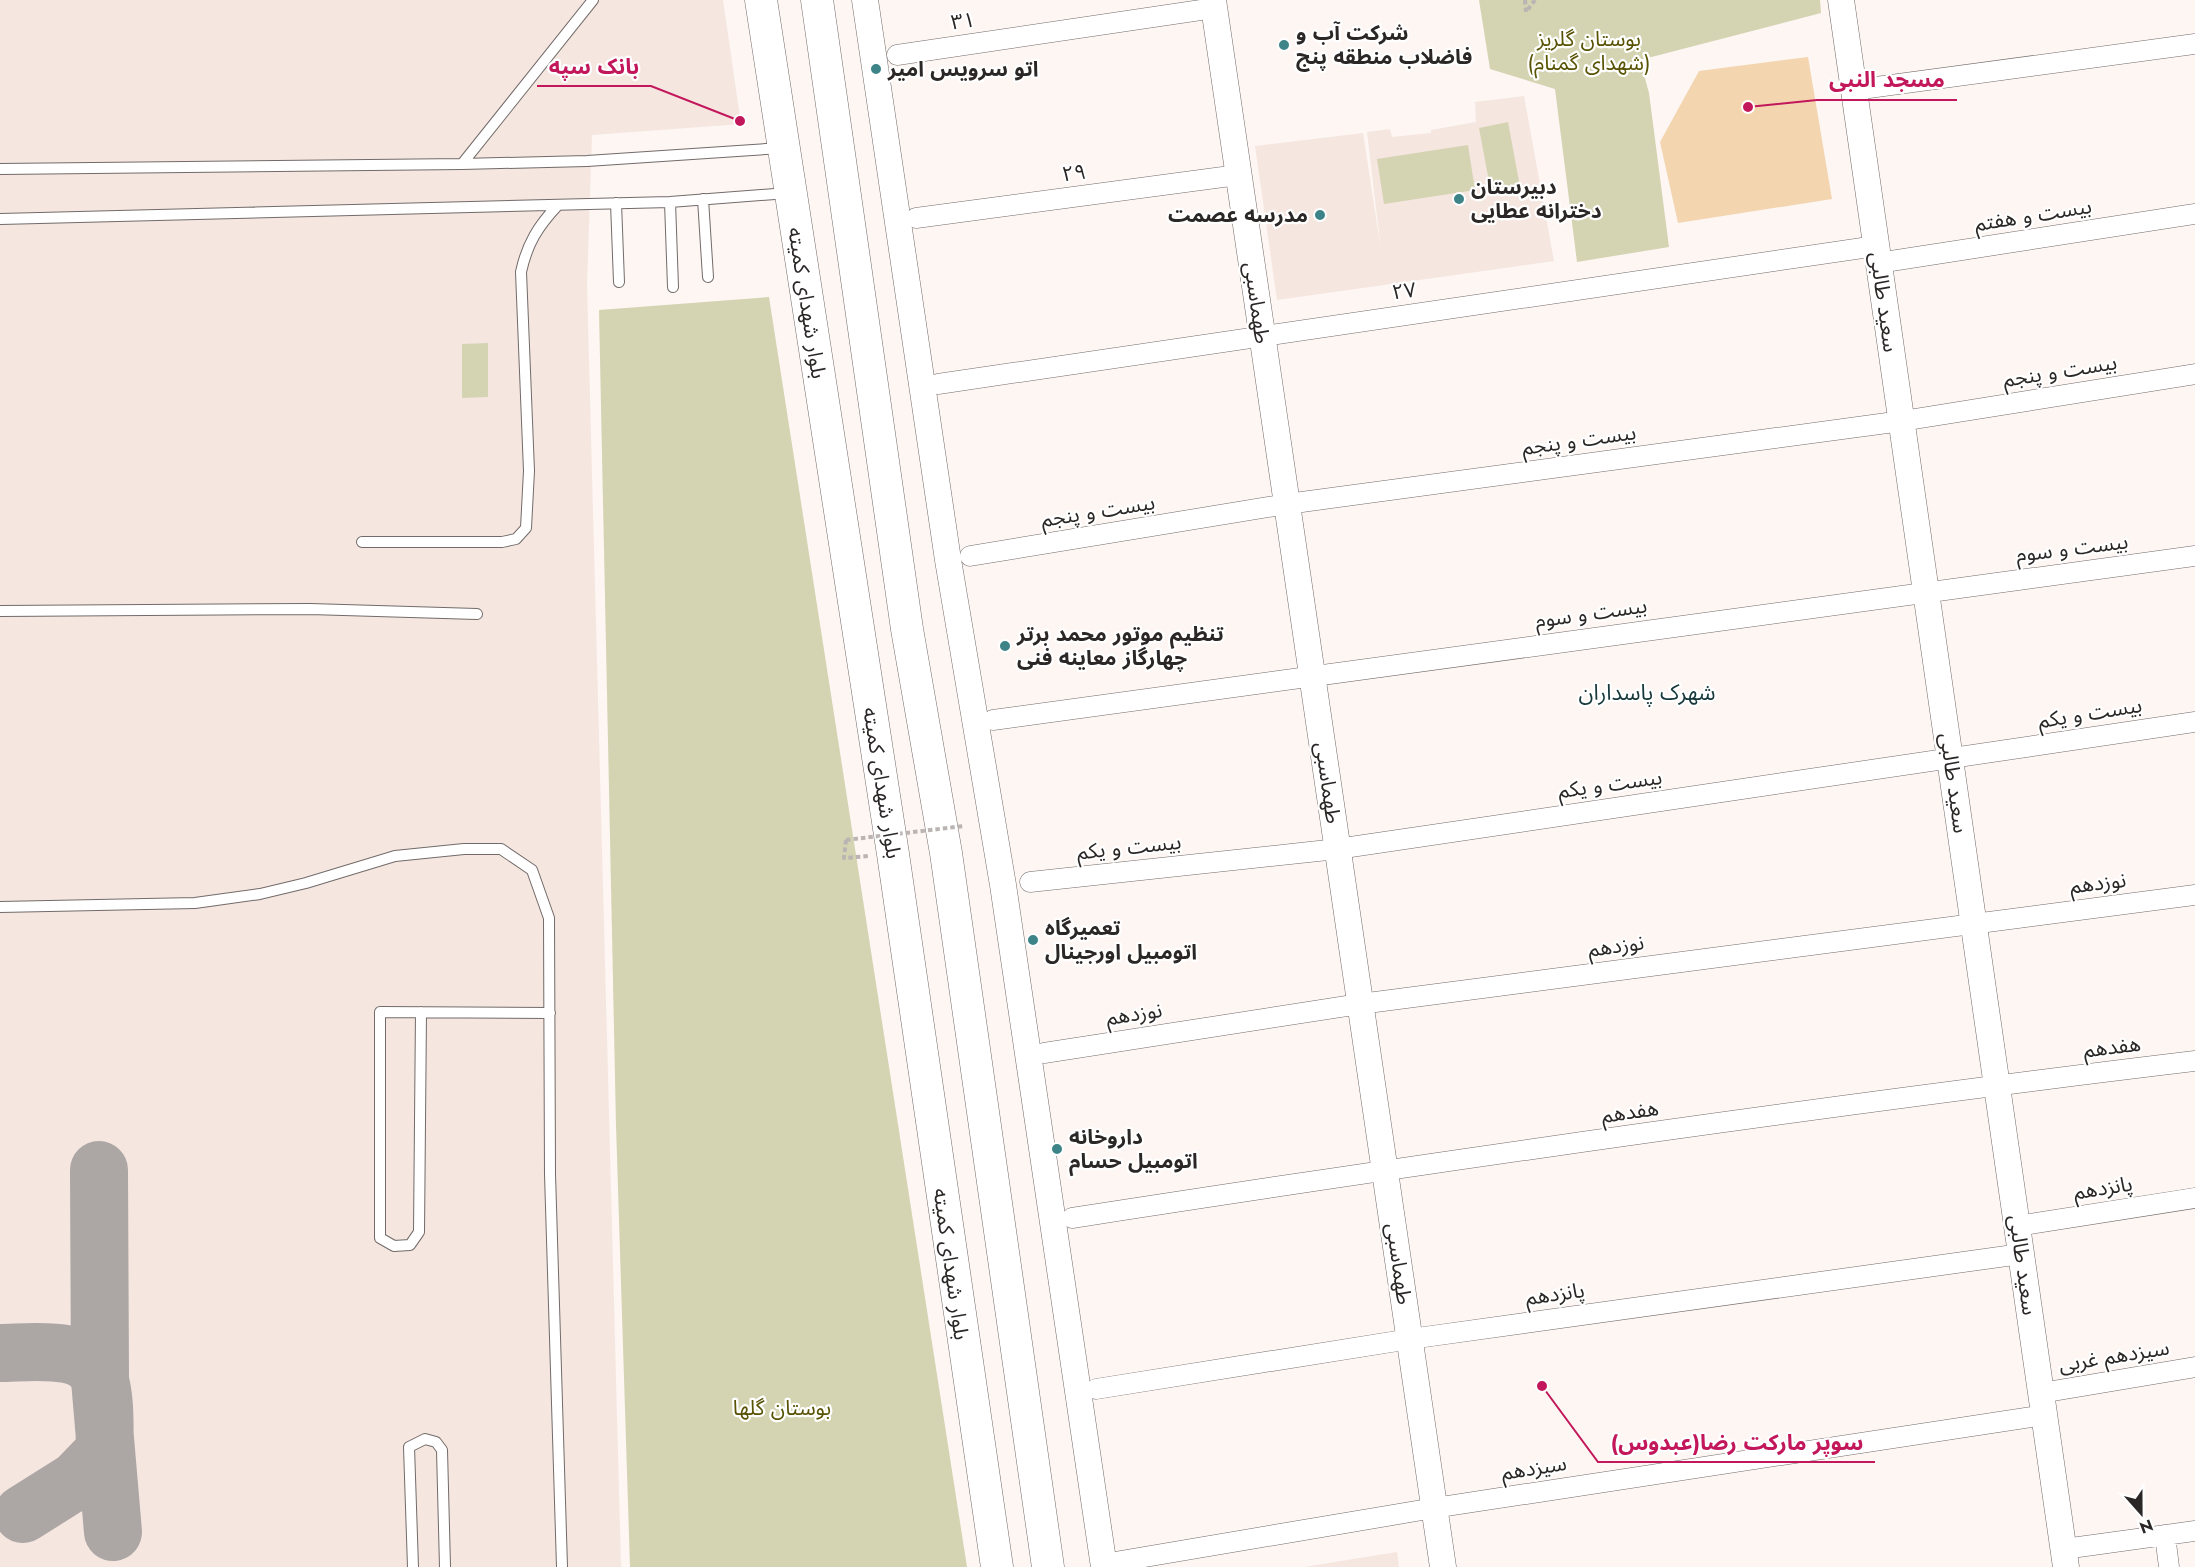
<svg xmlns="http://www.w3.org/2000/svg" width="2195" height="1567" viewBox="0 0 2195 1567" font-family="Jost,'Noto Sans Arabic',sans-serif">
  <style>
    .built { fill: #f5e6e0 }
    .green { fill: #d4d3b2 }
    .lines { fill: none; stroke-linecap: round; stroke-linejoin: round }
    .taxiway { stroke: #aca6a4; stroke-width: 58 }
    .building { fill: #f3d5b0 }
    .service-casing { stroke: #726b69; stroke-width: 12 }
    .minor-casing { stroke: #726b69; stroke-width: 21 }
    .tertiary-casing { stroke: #726b69; stroke-width: 27 }
    .primary-casing { stroke: #726b69; stroke-width: 33 }
    .path { stroke: #bab4b2; stroke-width: 4; stroke-dasharray: 4.5 3; stroke-linecap: butt }
    .service { stroke: #fff; stroke-width: 10 }
    .minor { stroke: #fff; stroke-width: 20 }
    .tertiary { stroke: #fff; stroke-width: 26 }
    .primary { stroke: #fff; stroke-width: 32 }
    .path-bridge { stroke: #bab4b2; stroke-width: 4; stroke-dasharray: 4.5 3; stroke-linecap: butt }
    .poi-dot { fill: #3c8488; stroke: #fff; stroke-width: 2 }
    .labels { text-anchor: middle; stroke-width: 4.5; stroke-linejoin: round; paint-order: stroke }
    .street-label { font-size: 21px; fill: #2a2726; stroke: #fff }
    .poi-label { font-size: 21px; font-weight: bold; fill: #2a2726; stroke: #fff; text-anchor: start }
    .park-label { font-size: 21px; fill: #585203; stroke: #fff }
    .neighbourhood-label { font-size: 22px; fill: #16383a; stroke: #fff }
    .leader { fill: none; stroke: #c2185b; stroke-width: 2 }
    .callout-dot { fill: #c2185b; stroke: #fff; stroke-width: 2 }
    .callout-label { font-size: 22px; text-anchor: middle; font-weight: bold; fill: #c2185b; stroke: #fff; stroke-width: 4.5; stroke-linejoin: round; paint-order: stroke }
  </style>
  <rect width="100%" height="100%" fill="#fdf6f3"/>
  <!-- built -->
  <path class="built" d="M0,0H723L741,124L592,135L587,285L621,1567H0Z
    M1524,96L1554,261L1277,300L1255,146L1363,133L1381,250L1367,132L1390,129L1392,137L1431,133V130L1476,122L1475,102Z
    M1397,1552L1399,1567H1304Z"/>
  <!-- green -->
  <path class="green" d="M1479,0H1820L1821,13L1640,60L1649,93L1669,247L1577,262L1555,89L1490,69Z
    M1508,122L1520,187L1491,192L1479,128Z
    M1468,145L1475,190L1384,204L1377,159Z
    M769,297L967,1567H630L616,1125L599,310Z
    M488,343V397L462,398V344Z"/>
  <g class="lines">
    <!-- taxiway -->
    <path class="taxiway" d="M99,1170L100,1380L113,1532
      M0,1353C29,1353 91,1343 100,1381C106,1402 104,1429 105,1451L77,1480L23,1514"/>
  </g>
  <!-- building -->
  <path class="building" d="M1808,57L1832,199L1678,223L1660,142L1699,71Z"/>
  <g class="lines">
    <defs>
      <path id="service" d="M462,164L593,0
        M0,169L462,164L587,161L782,148
        M703,199L708,277
        M670,202L673,287
        M616,203L619,282
        M0,219L670,202L788,193
        M362,542H502L516,539L526,528L529,471L521,272C527,244 538,226 558,205
        M0,611L310,609L477,614
        M0,907L195,903L260,894L306,883L395,856L464,849H501L532,870L549,918L550,1174L562,1567
        M421,1012L419,1232L410,1245L394,1246L380,1238V1012L550,1013
        M413,1567L409,1447L425,1439L436,1442L442,1450L445,1567"/>
      <path id="minor" d="M897,55L1214,8
        M1854,90L2195,44
        M916,218L1238,175
        M1878,263L2195,214
        M938,384L1876,246
        M970,556L1287,504L1902,421L2195,374
        M993,720L2195,556
        M1030,882L1337,849L2195,722
        M1044,1053L1360,1004L2195,895
        M1072,1218C1446,1160 1820,1106 2195,1061
        M2017,1226L2195,1198
        M1096,1389L1410,1339L2021,1254
        M2041,1393L2195,1367
        M2165,1535L2169,1567
        M2064,1549L2195,1531
        M1103,1564L1434,1508L2044,1415"/>
      <path id="tertiary" d="M865,0L948,560L1003,885L1104,1567
        M1213,0L1443,1567
        M1841,0L2066,1567"/>
      <path id="primary" d="M761,0L893,854L997,1567
        M817,0L907,629L946,853L1048,1567"/>
    </defs>
    <!-- service casing -->
    <use href="#service" class="service-casing"/>
    <!-- minor casing -->
    <use href="#minor" class="minor-casing"/>
    <!-- tertiary casing -->
    <use href="#tertiary" class="tertiary-casing"/>
    <!-- primary casing -->
    <use href="#primary" class="primary-casing"/>
    <!-- path -->
    <path class="path" d="M1525,0L1526,12L1535,0
      M846,840L844,858L869,856"/>
    <!-- service -->
    <use href="#service" class="service"/>
    <!-- minor -->
    <use href="#minor" class="minor"/>
    <!-- tertiary -->
    <use href="#tertiary" class="tertiary"/>
    <!-- primary -->
    <use href="#primary" class="primary"/>
    <!-- path-bridge -->
    <path class="path-bridge" d="M846,840L964,826"/>
  </g>
  <!-- markers -->
  <g class="poi-dot">
    <circle cx="1284" cy="45" r="6"/>
    <circle cx="876" cy="69" r="6"/>
    <circle cx="1459" cy="199" r="6"/>
    <circle cx="1320" cy="215" r="6"/>
    <circle cx="1005" cy="646" r="6"/>
    <circle cx="1033" cy="940" r="6"/>
    <circle cx="1057" cy="1149" r="6"/>
  </g>
  <g class="labels">
    <!-- street labels -->
    <g class="street-label">
      <text transform="translate(963 21) rotate(-8)" y="7">۳۱</text>
      <text transform="translate(1074 173) rotate(-8)" y="7">۲۹</text>
      <text transform="translate(2033 215) rotate(-9)" y="7">بیست و هفتم</text>
      <text transform="translate(1404 291) rotate(-8)" y="7">۲۷</text>
      <text transform="translate(1884 302) rotate(82)" y="7">سعید طالبی</text>
      <text transform="translate(807 303) rotate(81)" y="7">بلوار شهدای کمیته</text>
      <text transform="translate(1257 303) rotate(82)" y="7">طهماسبی</text>
      <text transform="translate(2060 371) rotate(-9)" y="7">بیست و پنجم</text>
      <text transform="translate(1579 440) rotate(-8)" y="7">بیست و پنجم</text>
      <text transform="translate(1098 511) rotate(-9)" y="7">بیست و پنجم</text>
      <text transform="translate(2072 548) rotate(-7)" y="7">بیست و سوم</text>
      <text transform="translate(1591 613) rotate(-8)" y="7">بیست و سوم</text>
      <text transform="translate(2090 713) rotate(-9)" y="7">بیست و یکم</text>
      <text transform="translate(882 783) rotate(81)" y="7">بلوار شهدای کمیته</text>
      <text transform="translate(1328 783) rotate(82)" y="7">طهماسبی</text>
      <text transform="translate(1954 783) rotate(82)" y="7">سعید طالبی</text>
      <text transform="translate(1610 784) rotate(-8)" y="7">بیست و یکم</text>
      <text transform="translate(1129 847) rotate(-6)" y="7">بیست و یکم</text>
      <text transform="translate(2098 883) rotate(-7)" y="7">نوزدهم</text>
      <text transform="translate(1616 946) rotate(-8)" y="7">نوزدهم</text>
      <text transform="translate(1134 1014) rotate(-9)" y="7">نوزدهم</text>
      <text transform="translate(2112 1047) rotate(-7)" y="7">هفدهم</text>
      <text transform="translate(1630 1112) rotate(-8)" y="7">هفدهم</text>
      <text transform="translate(2103 1188) rotate(-9)" y="7">پانزدهم</text>
      <text transform="translate(951 1264) rotate(82)" y="7">بلوار شهدای کمیته</text>
      <text transform="translate(1399 1264) rotate(82)" y="7">طهماسبی</text>
      <text transform="translate(2023 1265) rotate(82)" y="7">سعید طالبی</text>
      <text transform="translate(1555 1294) rotate(-8)" y="7">پانزدهم</text>
      <text transform="translate(2114 1356) rotate(-9)" y="7">سیزدهم غربی</text>
      <text transform="translate(1534 1468) rotate(-9)" y="7">سیزدهم</text>
    </g>
    <!-- poi labels -->
    <g class="poi-label">
      <text x="1296" y="40">شرکت آب و<tspan x="1296" dy="24">فاضلاب منطقه پنج</tspan></text>
      <text x="888" y="76">اتو سرویس امیر</text>
      <text x="1471" y="194">دبیرستان<tspan x="1471" dy="24">دخترانه عطایی</tspan></text>
      <text x="1308" y="222" text-anchor="end">مدرسه عصمت</text>
      <text x="1017" y="641">تنظیم موتور محمد برتر<tspan x="1017" dy="24">چهارگاز معاینه فنی</tspan></text>
      <text x="1045" y="935">تعمیرگاه<tspan x="1045" dy="24">اتومبیل اورجینال</tspan></text>
      <text x="1069" y="1144">داروخانه<tspan x="1069" dy="24">اتومبیل حسام</tspan></text>
    </g>
    <!-- park labels -->
    <g class="park-label">
      <text x="1589" y="46">بوستان گلریز<tspan x="1589" dy="24">(شهدای گمنام)</tspan></text>
      <text x="782" y="1415">بوستان گلها</text>
    </g>
    <!-- neighbourhood labels -->
    <g class="neighbourhood-label">
      <text x="1647" y="700">شهرک پاسداران</text>
    </g>
  </g>
  <!-- callouts -->
  <path class="leader" d="M740 121L651 86H537M1748 107L1817 100H1957M1542 1386L1598 1462H1875"/>
  <g class="callout-dot">
    <circle cx="740" cy="121" r="6"/>
    <circle cx="1748" cy="107" r="6"/>
    <circle cx="1542" cy="1386" r="6"/>
  </g>
  <g class="callout-label">
    <text x="594" y="74">بانک سپه</text>
    <text x="1887" y="87">مسجد النبی</text>
    <text x="1737" y="1450">سوپر مارکت رضا(عبدوس)</text>
  </g>
  <!-- north arrow -->
  <g transform="translate(2141 1513) rotate(159)" stroke="#ffffff" stroke-width="4.5" paint-order="stroke">
  <path d="M0-4.5L10 22L0 15L-10 22Z" fill="#2a2726"/>
  <text y="-9" font-size="16" font-weight="bold" text-anchor="middle" fill="#2a2726">N</text>
  </g>
</svg>
